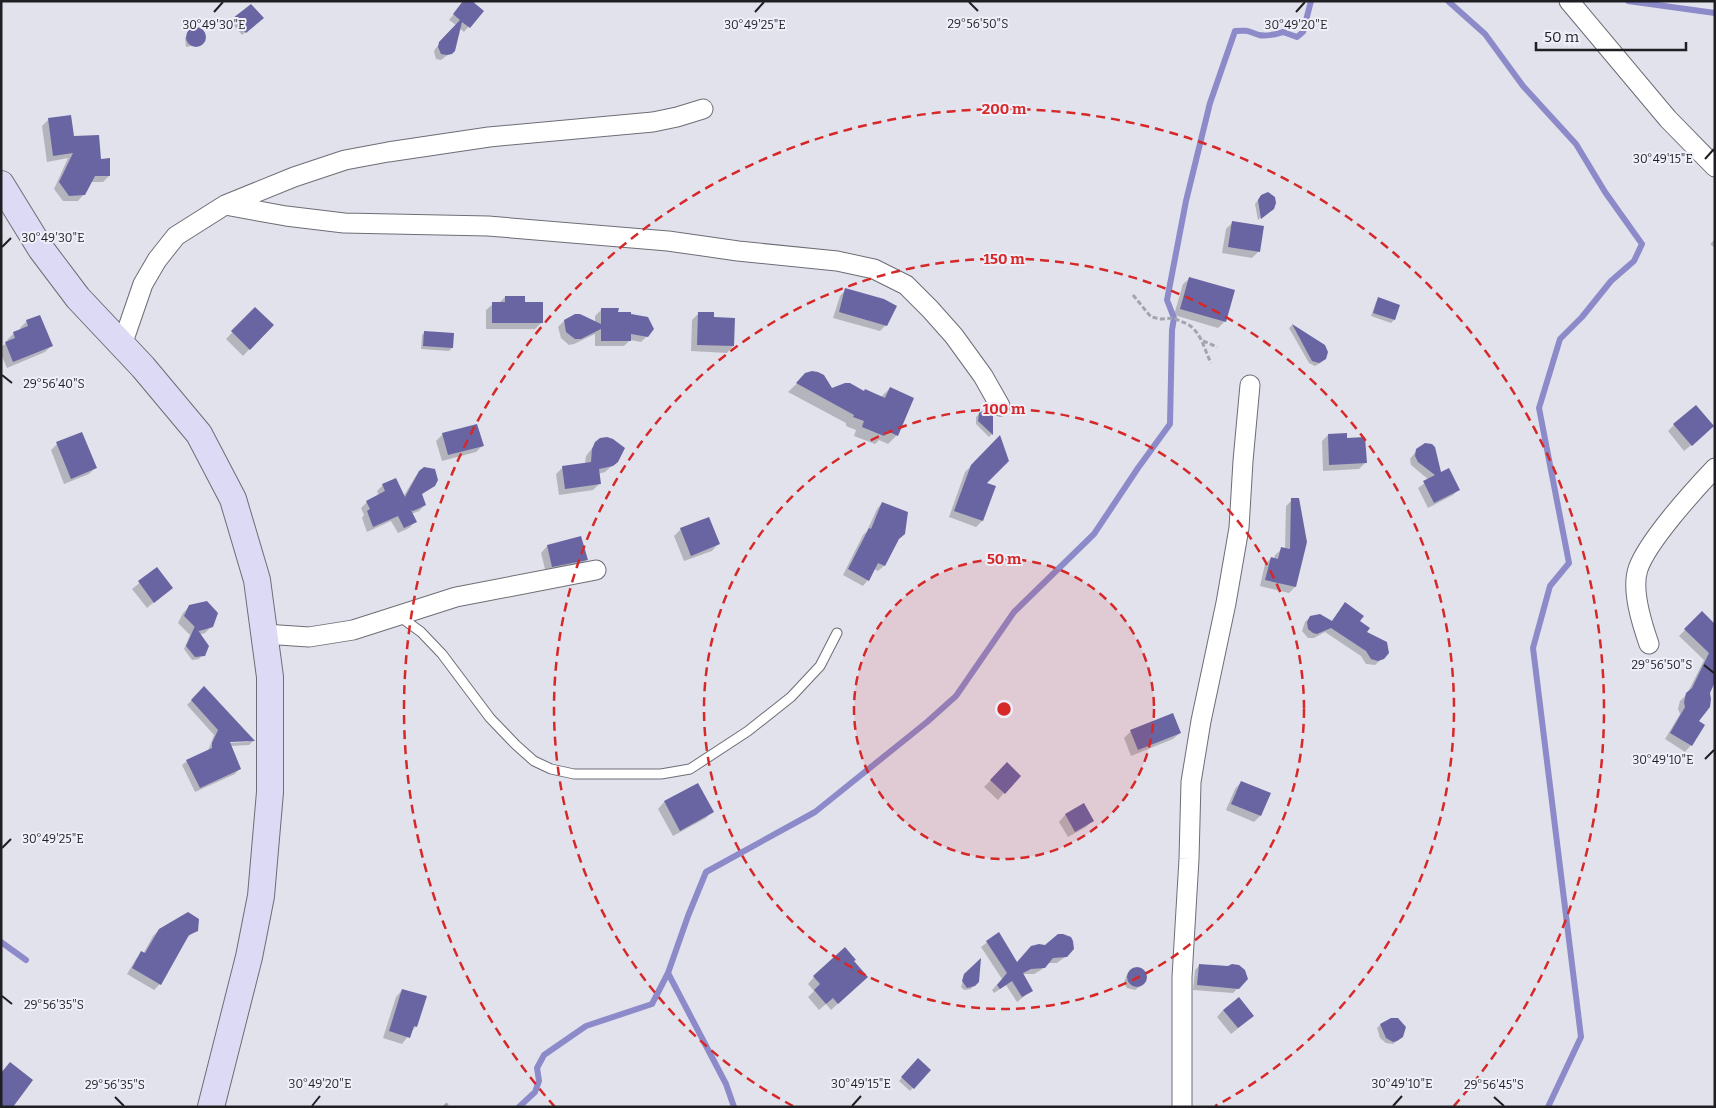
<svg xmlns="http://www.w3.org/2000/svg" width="1716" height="1108" viewBox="0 0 1716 1108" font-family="Bitter,serif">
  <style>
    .shadow { fill: #0003; fill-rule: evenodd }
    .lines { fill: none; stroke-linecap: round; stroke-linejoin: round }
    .stream { stroke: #8d8aca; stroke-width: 6 }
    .building { fill: #6965a2 }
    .lane-casing { stroke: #6d6d76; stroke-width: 11 }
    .street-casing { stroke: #6d6d76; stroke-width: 21 }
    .secondary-casing { stroke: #6d6d76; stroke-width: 28 }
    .path { stroke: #a4a4ac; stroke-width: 3; stroke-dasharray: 5 2.5; stroke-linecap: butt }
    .lane { stroke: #fff; stroke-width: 9 }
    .street { stroke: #fff; stroke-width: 19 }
    .secondary { stroke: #dcdaf4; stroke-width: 26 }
    .ticks { fill: none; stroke: #1f1f23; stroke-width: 2 }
    .ring { fill: none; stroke: #d62828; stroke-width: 2.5; stroke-dasharray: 9 6 }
    .ticks-label { font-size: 12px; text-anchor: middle; fill: #1f1f23; stroke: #efeffa; stroke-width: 4; stroke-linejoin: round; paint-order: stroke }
    .centre { fill: #d62828; stroke: #efeffa; stroke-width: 2.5 }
    .ring-label { font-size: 15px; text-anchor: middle; font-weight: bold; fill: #d62828; stroke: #efeffa; stroke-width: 4; stroke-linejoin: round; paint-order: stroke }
  </style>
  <rect width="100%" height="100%" fill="#e2e2ec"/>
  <!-- shadow -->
  <path class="shadow" d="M462,4L482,11L464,32L459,28L454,50L441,60L436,59L434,52L435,49L456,25L449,20Z
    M234,19L259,21L242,35L231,22Z
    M195,28L199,29L205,36L201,44L186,47L185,38L191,31Z
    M70,117L73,138L99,160L109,176L103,182H91L84,194L78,201H63L54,189L68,158L47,162L42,126L48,120Z
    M1261,196L1269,211L1258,220L1255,204Z
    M1233,222L1259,251L1252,258L1222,253L1226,229Z
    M1715,239V248L1710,244Z
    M1190,278L1225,321L1218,328L1174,315L1183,284Z
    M846,289L886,325L880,331L833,318L840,296Z
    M505,297L542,322L535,329H486V310L493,304L499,303Z
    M1379,299L1398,306L1394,320L1391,323L1371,316L1376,302Z
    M255,308L272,325L243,356L226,339Z
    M601,310L617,313L647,336L641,342L630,340L624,346H595V334L574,344L569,345L561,338L558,327L564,321L595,323V316Z
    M699,313L713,319L733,346L727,353L691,351L692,320Z
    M27,321L51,346L45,352L7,368L1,354V347L8,342L7,340L14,333L21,330L20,328Z
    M1292,325L1324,346L1325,359L1322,362L1315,366L1309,363L1289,328Z
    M425,332L452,348L449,351L421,349L422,335Z
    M806,375L832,390L864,392L881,397L890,388L897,435L888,444L879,440L875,444L854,436L856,430L846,426V423L788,392Z
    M979,414L991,415L992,434L989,437L976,424V417Z
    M1674,425L1706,433L1684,451L1668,431Z
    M443,434L482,446L476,452L442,461L436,441Z
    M1328,435L1346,439L1365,463L1359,469L1323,471L1322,441Z
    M1000,437L985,483L982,521L976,527L949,517L965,472Z
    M596,443L617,461L605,472L598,474L599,484L593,490L559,495L556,474L563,467L585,464L586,456Z
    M57,444L95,468L89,474L64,484L51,450Z
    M1419,447L1440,474L1458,490L1453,495L1428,508L1418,488L1429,480L1411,465L1410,459Z
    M422,470L429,488L421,495L425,505L419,511L411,514L415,522L409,528L398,533L391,521L367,532L362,518L364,515L361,508L367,502L379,496L377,491L383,485L403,497L416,476Z
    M1292,500L1295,587L1289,593L1260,586L1265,564L1271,558L1274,559L1275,555L1282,549H1285L1286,506Z
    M882,503L897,540L884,566L878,571L874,569L868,580L863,586L843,575L863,535L867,531L877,509Z
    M681,529L718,544L712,551L684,561L674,536Z
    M547,546L586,560L580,566L546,573L541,553Z
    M157,569L171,588L147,608L132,589Z
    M1345,604L1365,633L1388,653L1375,665L1366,664L1361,656L1325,632L1314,638H1308L1302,631L1305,622L1310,617L1331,622Z
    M190,606L212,626L205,633L199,635L202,655L199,659L192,660L184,649L190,635L178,623L183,613Z
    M1702,613L1715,626L1697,721L1703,725L1691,745L1685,752L1665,739L1680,714L1678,709L1680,701L1687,694L1704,660L1679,636Z
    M204,688L254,740L249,745L230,746L239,769L235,774L195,792L182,765L187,761L208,751L214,735L187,705ZM247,740L249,742L224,743L223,741Z
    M1131,731L1180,733L1173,739L1131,756L1124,738Z
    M1007,764L1004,793L998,800L984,787Z
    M1241,782L1260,816L1254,822L1226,810L1235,789Z
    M697,785L712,812L706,818L673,836L658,809L664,802Z
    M1083,805L1093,820L1086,827L1068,837L1059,822L1065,815Z
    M159,930H197L185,939L160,984L154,990L127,974L136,959L141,953L143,954L153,936Z
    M999,933L1017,964L1069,954L1057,963H1048L1041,970L1034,974H1023L1032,990L1017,1002L1006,985L994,993L992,990L1002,979L981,947Z
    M853,961L860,983L831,1010L826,1004L819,1010L808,997L814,991L808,984L814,977Z
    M1200,965L1228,968L1247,979L1233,993L1193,990L1195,970Z
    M1136,968L1142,970L1146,977L1143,984L1135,990L1127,988L1124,983L1127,974Z
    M965,975L974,985L971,989L964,990L961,987Z
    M402,990L416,1026L402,1044L383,1038L396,997Z
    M1223,1010L1246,1022L1231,1034L1217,1017Z
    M1380,1025L1402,1037L1393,1044L1386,1043L1380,1038L1377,1028Z
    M918,1060L929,1070L910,1091L899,1081Z"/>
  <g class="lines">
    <!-- stream -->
    <path class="stream" d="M1448,1L1485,34L1523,86L1576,144L1605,192L1642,244L1634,261L1611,281L1582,317L1560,339L1539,408L1569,563L1550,586L1533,648L1581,1037L1548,1107
      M1628,1L1715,13
      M1,942L26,960
      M668,973L726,1084L734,1107
      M519,1107L535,1092L539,1081L537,1068L544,1055L586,1026L652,1004L668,973L688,916L706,872L815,812L927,722L956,696L1014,612L1094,534L1138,468L1170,424L1172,330L1174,318L1167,300L1186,201L1210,103L1235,31C1249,30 1247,31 1259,35C1267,37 1276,34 1283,32L1297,37L1303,32L1311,1"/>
  </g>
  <!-- building -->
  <path class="building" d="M463,1H472L484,11L470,28L462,22L455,51L452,54L447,55L441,54L438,47L439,42L460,20L453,14Z
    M251,4L264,18L246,33L233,18Z
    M186 37a10 10 0 1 1 20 0a10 10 0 1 1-20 0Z
    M71,115L74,136L99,135L101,159L110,158V176H95L85,195L69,196L59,182L73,153L53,156L48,118Z
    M1268,192L1275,197L1276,203L1274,209L1261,219L1258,200L1261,195Z
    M1232,221L1264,226L1260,252L1228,247Z
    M1189,277L1235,290L1226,322L1180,309Z
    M845,288L884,299L897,306L887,326L839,312Z
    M505,296H525V302H543V323H492V302H505Z
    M1378,297L1400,305L1395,320L1373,313Z
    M255,307L274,325L250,350L231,331Z
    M601,308H619L618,312H631V314L648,317L654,329L648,337L631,334V341H601V329L581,339H575L566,332L564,320L575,314H580L601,324Z
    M698,312H714V317L735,318L734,346L697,345Z
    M40,315L53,346L13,362L5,342L15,338L13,332L28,326L26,320Z
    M1292,324L1325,345L1328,352L1326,359L1319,363L1312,361Z
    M424,331L454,333L453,348L423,346Z
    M812,371L818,372L824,375L832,388L845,383H850L864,391L865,389L885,398L890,387L914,398L898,436L887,431L884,436L862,427L864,421L853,417L854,415L796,383L805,373Z
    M1696,405L1714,426L1692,446L1673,424Z
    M986,409L993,414V435L978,421L979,413Z
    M477,424L484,446L448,455L442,433Z
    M82,432L97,468L71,479L56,442Z
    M1347,433V438L1365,437L1367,463L1329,465L1328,434Z
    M1000,435L1009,461L987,483L996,486L983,521L954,511L971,465Z
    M607,437L613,439L625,448L618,462L613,466L599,469L601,484L565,489L562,466L591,462L592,449L595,442L600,438Z
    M1425,443L1432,444L1435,447L1441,472L1449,468L1460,490L1434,503L1423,481L1435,475L1418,462L1415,456L1416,449Z
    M424,467L435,469L438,480L435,486L422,494L426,505L413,511L411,510L417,522L404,528L398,516L373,527L367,511L370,509L366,501L385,491L382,484L396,478L405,497L419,471Z
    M1291,498H1299L1307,542L1296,587L1265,580L1271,557L1278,559L1281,547L1290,549Z
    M882,502L908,512L905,534L899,539L885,566L878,563L869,581L848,569L869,528L871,529Z
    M709,517L720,544L691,556L680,528Z
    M581,536L588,560L552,567L547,545Z
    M157,567L173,588L154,603L138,581Z
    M207,601L218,613L213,627L199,631L184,616L189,605Z
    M1345,602L1364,616L1360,621L1370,628L1367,632L1387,642L1389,653L1384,659L1378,661L1371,659L1366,651L1331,628L1317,634L1313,633L1308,629L1307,622L1310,616L1320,614L1332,621Z
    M1702,611L1715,624V682L1710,693L1711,699L1710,707L1699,721L1705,725L1692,746L1670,733L1685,707L1684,702L1686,693L1692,688L1709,653L1684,629Z
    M195,626L209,646L205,656L195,657L186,646Z
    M204,686L255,741L230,742L241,769L200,788L186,760L212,748V743L218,730L191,700Z
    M1173,713L1181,733L1138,750L1130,730Z
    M1007,762L1021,776L1005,794L990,780Z
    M1241,781L1271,793L1261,816L1231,804Z
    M698,783L714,812L680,831L664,801Z
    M1084,803L1094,821L1075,832L1065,814Z
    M188,912L199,919L198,931L189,935L161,985L132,968L141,951L145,953L159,929Z
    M999,932L1017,962L1031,946L1039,944L1045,945L1058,934H1063L1071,937L1073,941L1074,949L1067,957L1053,958L1045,968L1031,969L1023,973L1033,991L1022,997L1012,981L1000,989L997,985L1007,973L986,941Z
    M845,947L856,960L854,961L868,977L838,1004L833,998L826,1004L814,990L820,984L813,976Z
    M981,958L979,982L975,986L967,988L962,981L964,974Z
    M1199,964L1228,966L1232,964L1239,965L1245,970L1248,979L1239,989L1197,985Z
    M1127 977a10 10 0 1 1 20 0a10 10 0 1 1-20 0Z
    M402,989L427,996L417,1027L414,1026L410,1038L389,1031Z
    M1239,997L1254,1016L1238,1028L1223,1010Z
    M1391,1018H1398L1406,1027L1403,1037L1397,1041L1393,1042L1386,1038L1380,1024Z
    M918,1058L931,1070L914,1089L901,1077Z
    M10,1062L33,1080L13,1107H1V1073Z"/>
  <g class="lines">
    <defs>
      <path id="lane" d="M399,616L421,632L442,654L490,718L516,745L534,761L551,769L574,774H661L690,769L748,731L791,697L820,666L837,633"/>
      <path id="street" d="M1569,1L1668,119L1715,167
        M225,205L286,216L344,223L488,226L668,241L738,251L837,261L874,269L906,285L930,309L954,336L983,376L1000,406
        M122,345L143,284L157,260L176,236L225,205L294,177L345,160L388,152L489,137L653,122L677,117L703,109
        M264,634L309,637L353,630L456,597L596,570
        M1649,644C1642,624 1631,590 1638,569C1647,542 1694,490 1715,468
        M1182,1107V977L1189,859L1191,782L1201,721L1226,603L1239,528L1243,461L1250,385"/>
      <path id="secondary" d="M1,184L41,249L78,298L143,367L199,434L233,499L257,580L270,677V792L261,896L249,957L211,1107"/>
    </defs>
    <!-- lane casing -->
    <use href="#lane" class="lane-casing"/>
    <!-- street casing -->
    <use href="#street" class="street-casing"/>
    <!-- secondary casing -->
    <use href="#secondary" class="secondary-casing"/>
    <!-- path -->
    <path class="path" d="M1133,295L1151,317L1161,319L1174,318C1179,321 1184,322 1189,325C1202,334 1204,349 1211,363
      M1203,341L1217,347
      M444,1107L448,1103"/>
    <!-- lane -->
    <use href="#lane" class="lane"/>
    <!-- street -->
    <use href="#street" class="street"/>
    <!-- secondary -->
    <use href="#secondary" class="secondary"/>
  </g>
  <!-- ticks -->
  <path class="ticks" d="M969,2L978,11M214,12L223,2M755,12L764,2M1296,12L1305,2M1705,159L1714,149M2,247L11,238M2,375L12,383M1704,665L1714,673M1705,759L1714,750M2,848L11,839M2,996L12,1004M115,1097L124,1106M1494,1097L1504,1106M312,1106L320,1096M852,1106L861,1096M1393,1106L1402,1096"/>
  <!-- distance rings -->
  <circle cx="1004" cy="709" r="150" fill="#d62828" fill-opacity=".12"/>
  <g class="ring">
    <circle cx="1004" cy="709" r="150"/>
    <circle cx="1004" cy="709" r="300"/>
    <path d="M793 1106A450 450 0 1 1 1215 1106"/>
    <path d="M555 1107A600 600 0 1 1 1453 1107"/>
  </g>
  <g class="ticks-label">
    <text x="978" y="28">29°56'50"S</text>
    <text x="214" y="29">30°49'30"E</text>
    <text x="755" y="29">30°49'25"E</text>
    <text x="1296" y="29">30°49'20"E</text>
    <text x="1663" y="163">30°49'15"E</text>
    <text x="53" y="242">30°49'30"E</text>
    <text x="54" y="388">29°56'40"S</text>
    <text x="1662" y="669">29°56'50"S</text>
    <text x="1663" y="764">30°49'10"E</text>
    <text x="53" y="843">30°49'25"E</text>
    <text x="54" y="1009">29°56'35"S</text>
    <text x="320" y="1088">30°49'20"E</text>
    <text x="861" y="1088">30°49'15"E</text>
    <text x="1402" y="1088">30°49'10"E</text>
    <text x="115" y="1089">29°56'35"S</text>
    <text x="1494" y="1089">29°56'45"S</text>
  </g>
  <circle cx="1004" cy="709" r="8" class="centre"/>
  <g class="ring-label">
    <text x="1004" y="114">200 m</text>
    <text x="1004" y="264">150 m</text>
    <text x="1004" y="414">100 m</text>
    <text x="1004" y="564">50 m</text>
  </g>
  <!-- border -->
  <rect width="1716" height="1108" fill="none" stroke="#1f1f23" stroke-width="5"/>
  <!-- scale -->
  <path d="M1536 42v8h150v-8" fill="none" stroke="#1f1f23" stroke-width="2.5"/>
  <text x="1544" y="42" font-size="15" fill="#1f1f23" stroke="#efeffa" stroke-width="4" paint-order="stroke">50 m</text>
</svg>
